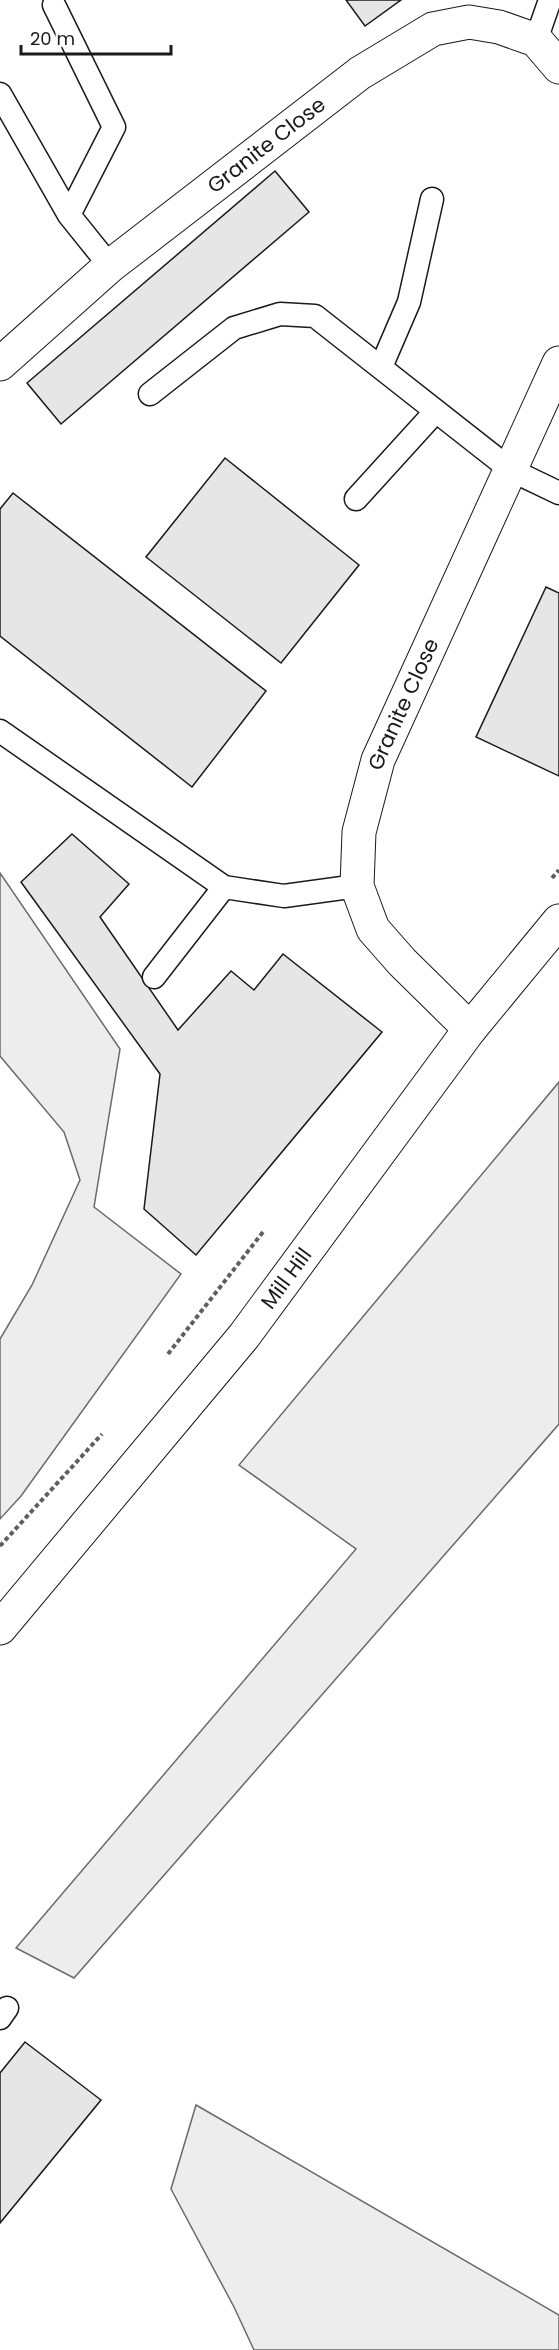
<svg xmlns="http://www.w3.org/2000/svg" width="559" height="2350" viewBox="0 0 559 2350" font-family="Poppins,sans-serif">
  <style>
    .built { fill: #ededed; stroke: #6a6a6a; stroke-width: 1.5 }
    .building { fill: #e6e6e6; stroke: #1a1a1a; stroke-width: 1.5 }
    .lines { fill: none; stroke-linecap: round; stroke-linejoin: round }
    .lane-casing { stroke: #1a1a1a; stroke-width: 25 }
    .street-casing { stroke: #1a1a1a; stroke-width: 35 }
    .secondary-casing { stroke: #1a1a1a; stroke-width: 35 }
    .path { stroke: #5f5f5f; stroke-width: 4; stroke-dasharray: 4.5 3; stroke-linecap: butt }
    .lane { stroke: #fff; stroke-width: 22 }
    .street { stroke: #fff; stroke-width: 33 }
    .secondary { stroke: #fff; stroke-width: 33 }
    .labels { text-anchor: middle; stroke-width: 4.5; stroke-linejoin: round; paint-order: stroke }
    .street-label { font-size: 21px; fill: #1a1a1a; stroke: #fff }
  </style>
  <rect width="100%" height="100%" fill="#fff"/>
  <!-- built -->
  <path class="built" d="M0,873L120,1049L94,1207L181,1274L21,1496L0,1519V1339L32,1285L80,1180L64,1132L0,1056Z
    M559,1082V1424L74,1978L16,1948L356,1549L239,1465Z
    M196,2105L559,2315V2350H254L234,2307L171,2189Z"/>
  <!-- building -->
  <path class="building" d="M346,0H401L365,26Z
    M275,171L309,212L61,424L27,383Z
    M225,458L359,565L281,663L146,557Z
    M13,493L266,691L192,787L0,636V509Z
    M546,587L559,593V776L476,737Z
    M72,834L129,884L100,917L178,1030L231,971L254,990L283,954L382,1032L196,1255L144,1209L160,1074L21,882Z
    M25,2042L101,2100L0,2223V2073Z"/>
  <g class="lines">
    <defs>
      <path id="lane" d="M54,5L114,127L69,215L110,266
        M536,40L550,0
        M0,94L69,215
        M381,367L409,302L432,199
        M150,394L234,328L280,314L315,316L511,470L559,493
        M356,499L436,411
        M0,731L224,887L284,896L357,886
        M154,977L224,887
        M0,2018L7,2008"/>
      <g id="street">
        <path id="s1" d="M0,364L110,266L360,73L433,29L469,22L499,27L536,40L559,67"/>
        <path id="s2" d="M470,1029L402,962L373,929L357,886L359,832L378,760L559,363"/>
      </g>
      <g id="secondary">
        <path id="s3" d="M0,1628L244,1336L470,1029L559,921"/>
      </g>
    </defs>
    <!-- lane casing -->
    <use href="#lane" class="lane-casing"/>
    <!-- street casing -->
    <use href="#street" class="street-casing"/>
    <!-- secondary casing -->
    <use href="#secondary" class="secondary-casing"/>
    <!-- path -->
    <path class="path" d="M552,878L559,870
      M168,1354L263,1232
      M0,1546L102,1434"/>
    <!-- lane -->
    <use href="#lane" class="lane"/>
    <!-- street -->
    <use href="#street" class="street"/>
    <!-- secondary -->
    <use href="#secondary" class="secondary"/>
  </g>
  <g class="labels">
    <!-- street labels -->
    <g class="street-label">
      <text dy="7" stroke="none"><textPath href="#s1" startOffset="345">Granite Close</textPath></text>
      <text dy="7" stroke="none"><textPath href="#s2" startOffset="375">Granite Close</textPath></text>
      <text dy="7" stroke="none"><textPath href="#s3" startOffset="452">Mill Hill</textPath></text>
    </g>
  </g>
  <!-- scale -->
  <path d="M21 45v9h150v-9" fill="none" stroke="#1a1a1a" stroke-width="3"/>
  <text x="30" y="45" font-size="18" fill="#1a1a1a" stroke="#ffffff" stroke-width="4.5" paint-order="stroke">20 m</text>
</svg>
